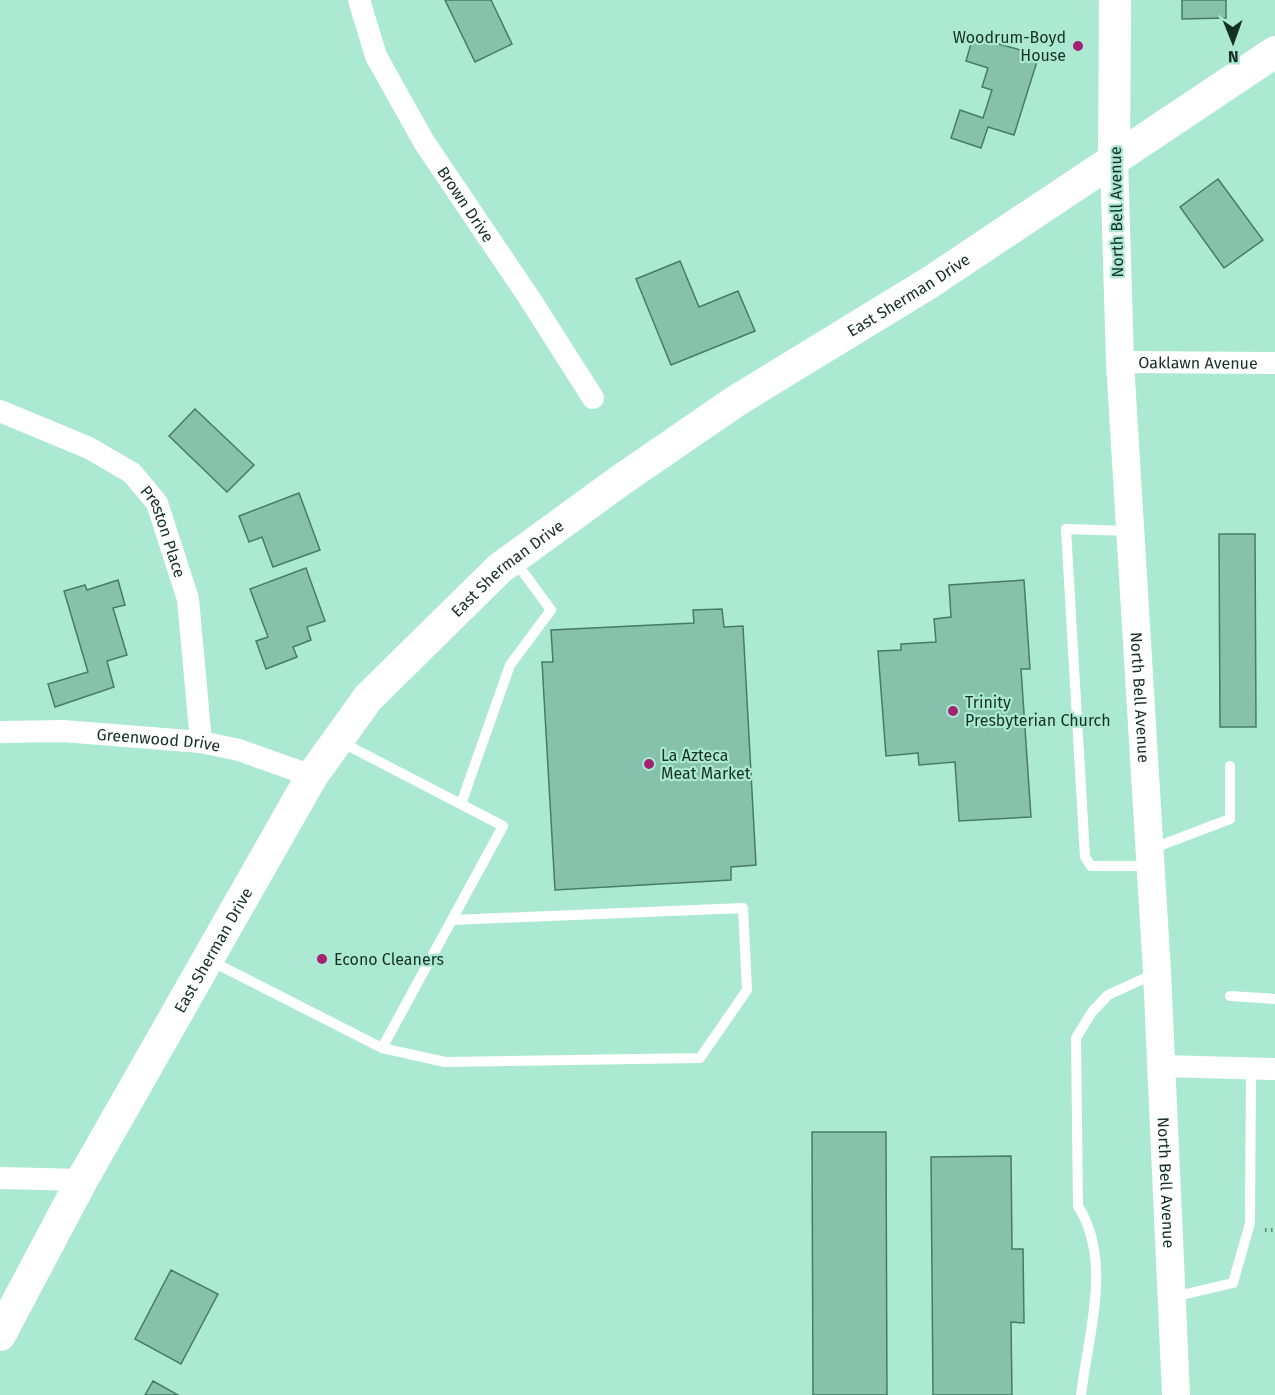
<svg xmlns="http://www.w3.org/2000/svg" width="1275" height="1395" viewBox="0 0 1275 1395" font-family="'Fira Sans',sans-serif">
  <style>
    .building { fill: #85c1ab; stroke: #437d69; stroke-width: 1.5 }
    .lines { fill: none; stroke-linecap: round; stroke-linejoin: round }
    .path { stroke: #5c8677; stroke-width: 4; stroke-dasharray: 1.5 4.5; stroke-linecap: butt }
    .service { stroke: #fff; stroke-width: 10 }
    .minor { stroke: #fff; stroke-width: 22 }
    .tertiary { stroke: #fff; stroke-width: 28 }
    .secondary { stroke: #fff; stroke-width: 32 }
    .poi-dot { fill: #a52270; stroke: #ace9d2; stroke-width: 2 }
    .labels { text-anchor: middle; stroke-width: 4.5; stroke-linejoin: round; paint-order: stroke }
    .poi-label { font-size: 16px; fill: #162f26; stroke: #ace9d2; text-anchor: start }
    .street-label { font-size: 16px; fill: #162f26; stroke: #ace9d2 }
  </style>
  <rect width="100%" height="100%" fill="#ace9d2"/>
  <!-- building -->
  <path class="building" d="M445,0H491L512,44L475,62Z
    M1182,0H1226V18L1182,19Z
    M973,37L1039,55L1014,135L988,127L981,148L951,138L960,110L983,118L992,90L982,87L988,68L966,61Z
    M1218,179L1263,240L1224,268L1180,207Z
    M680,261L699,307L738,291L755,331L671,365L636,279Z
    M195,409L254,465L227,492L169,436Z
    M299,493L320,550L273,567L262,537L249,542L239,516Z
    M1219,534H1255L1256,727H1220Z
    M306,568L325,621L307,627L311,640L293,647L297,657L266,669L256,641L268,637L250,589Z
    M118,580L125,605L113,608L127,655L107,661L114,687L55,707L48,684L88,672L64,591L85,585L87,590Z
    M1024,580L1030,669H1021L1031,817L959,821L955,762L919,765L918,753L886,756L878,651L901,650V644L936,642L934,619L951,617L949,585Z
    M722,609L724,627L743,626L756,865L731,867V880L555,890L542,662H553L551,630L694,623L693,610Z
    M812,1132H886L887,1395H813Z
    M1011,1156L1012,1249H1023L1024,1323L1011,1322L1012,1395H933L931,1157Z
    M171,1270L218,1294L181,1364L135,1339Z
    M153,1381L178,1395H145Z"/>
  <g class="lines">
    <!-- path -->
    <path class="path" d="M1265,1230H1275"/>
    <!-- service -->
    <path class="service" d="M1129,531L1066,529L1085,857L1091,866H1148
      M461,804L510,665L551,610L515,561
      M1151,849L1230,819V766
      M209,960L382,1048L503,826L341,742
      M1230,996L1275,999
      M382,1048L445,1062L700,1058L747,990L743,908L452,920
      M1173,1297L1233,1283L1250,1223L1251,1069
      M1081,1395C1088,1334 1113,1261 1078,1206L1076,1038L1092,1012L1108,995L1154,974"/>
    <!-- minor -->
    <g class="minor">
      <path id="s1" d="M359,0L376,56L424,142L530,299L593,398"/>
      <path id="s2" d="M1120,362L1275,363"/>
      <path id="s3" d="M0,411L89,448L132,473L157,503L188,599L201,742"/>
      <path id="s4" d="M0,732L63,731L201,742L239,750L312,776"/>
      <path d="M1162,1066L1275,1069"/>
      <path d="M0,1178L82,1180"/>
    </g>
    <!-- tertiary -->
    <path class="tertiary" id="s5" d="M1114,160L1120,362L1157,972L1176,1395"/>
    <!-- secondary -->
    <g class="secondary">
      <path d="M1114,160L1115,0"/>
      <path id="s6" d="M0,1335L82,1180L312,776L368,698L500,568L621,480L736,401L929,283L1275,52"/>
    </g>
  </g>
  <!-- markers -->
  <g class="poi-dot">
    <circle cx="1078" cy="46" r="6"/>
    <circle cx="953" cy="711" r="6"/>
    <circle cx="649" cy="764" r="6"/>
    <circle cx="322" cy="959" r="6"/>
  </g>
  <g class="labels">
    <!-- poi labels -->
    <g class="poi-label">
      <text x="1066" y="43" text-anchor="end">Woodrum-Boyd<tspan x="1066" dy="18">House</tspan></text>
      <text x="965" y="708">Trinity<tspan x="965" dy="18">Presbyterian Church</tspan></text>
      <text x="661" y="761">La Azteca<tspan x="661" dy="18">Meat Market</tspan></text>
      <text x="334" y="965">Econo Cleaners</text>
    </g>
    <!-- street labels -->
    <g class="street-label">
      <text dy="6" stroke="none"><textPath href="#s1" startOffset="232">Brown Drive</textPath></text>
      <text transform="translate(1116 212) rotate(-91)" y="6">North Bell Avenue</text>
      <text dy="6" stroke="none"><textPath href="#s6" startOffset="1413">East Sherman Drive</textPath></text>
      <text dy="6" stroke="none"><textPath href="#s2" startOffset="78">Oaklawn Avenue</textPath></text>
      <text dy="6" stroke="none"><textPath href="#s3" startOffset="214">Preston Place</textPath></text>
      <text dy="6" stroke="none"><textPath href="#s6" startOffset="927">East Sherman Drive</textPath></text>
      <text dy="6" stroke="none"><textPath href="#s5" startOffset="538">North Bell Avenue</textPath></text>
      <text dy="6" stroke="none"><textPath href="#s4" startOffset="159">Greenwood Drive</textPath></text>
      <text dy="6" stroke="none"><textPath href="#s6" startOffset="440">East Sherman Drive</textPath></text>
      <text dy="6" stroke="none"><textPath href="#s5" startOffset="1024">North Bell Avenue</textPath></text>
    </g>
  </g>
  <!-- north arrow -->
  <g transform="translate(1233 42) rotate(179)" stroke="#ace9d2" stroke-width="4.5" paint-order="stroke">
  <path d="M0-4.5L10 22L0 15L-10 22Z" fill="#162f26"/>
  <text y="-9" font-size="16" font-weight="bold" text-anchor="middle" fill="#162f26">N</text>
  </g>
</svg>
